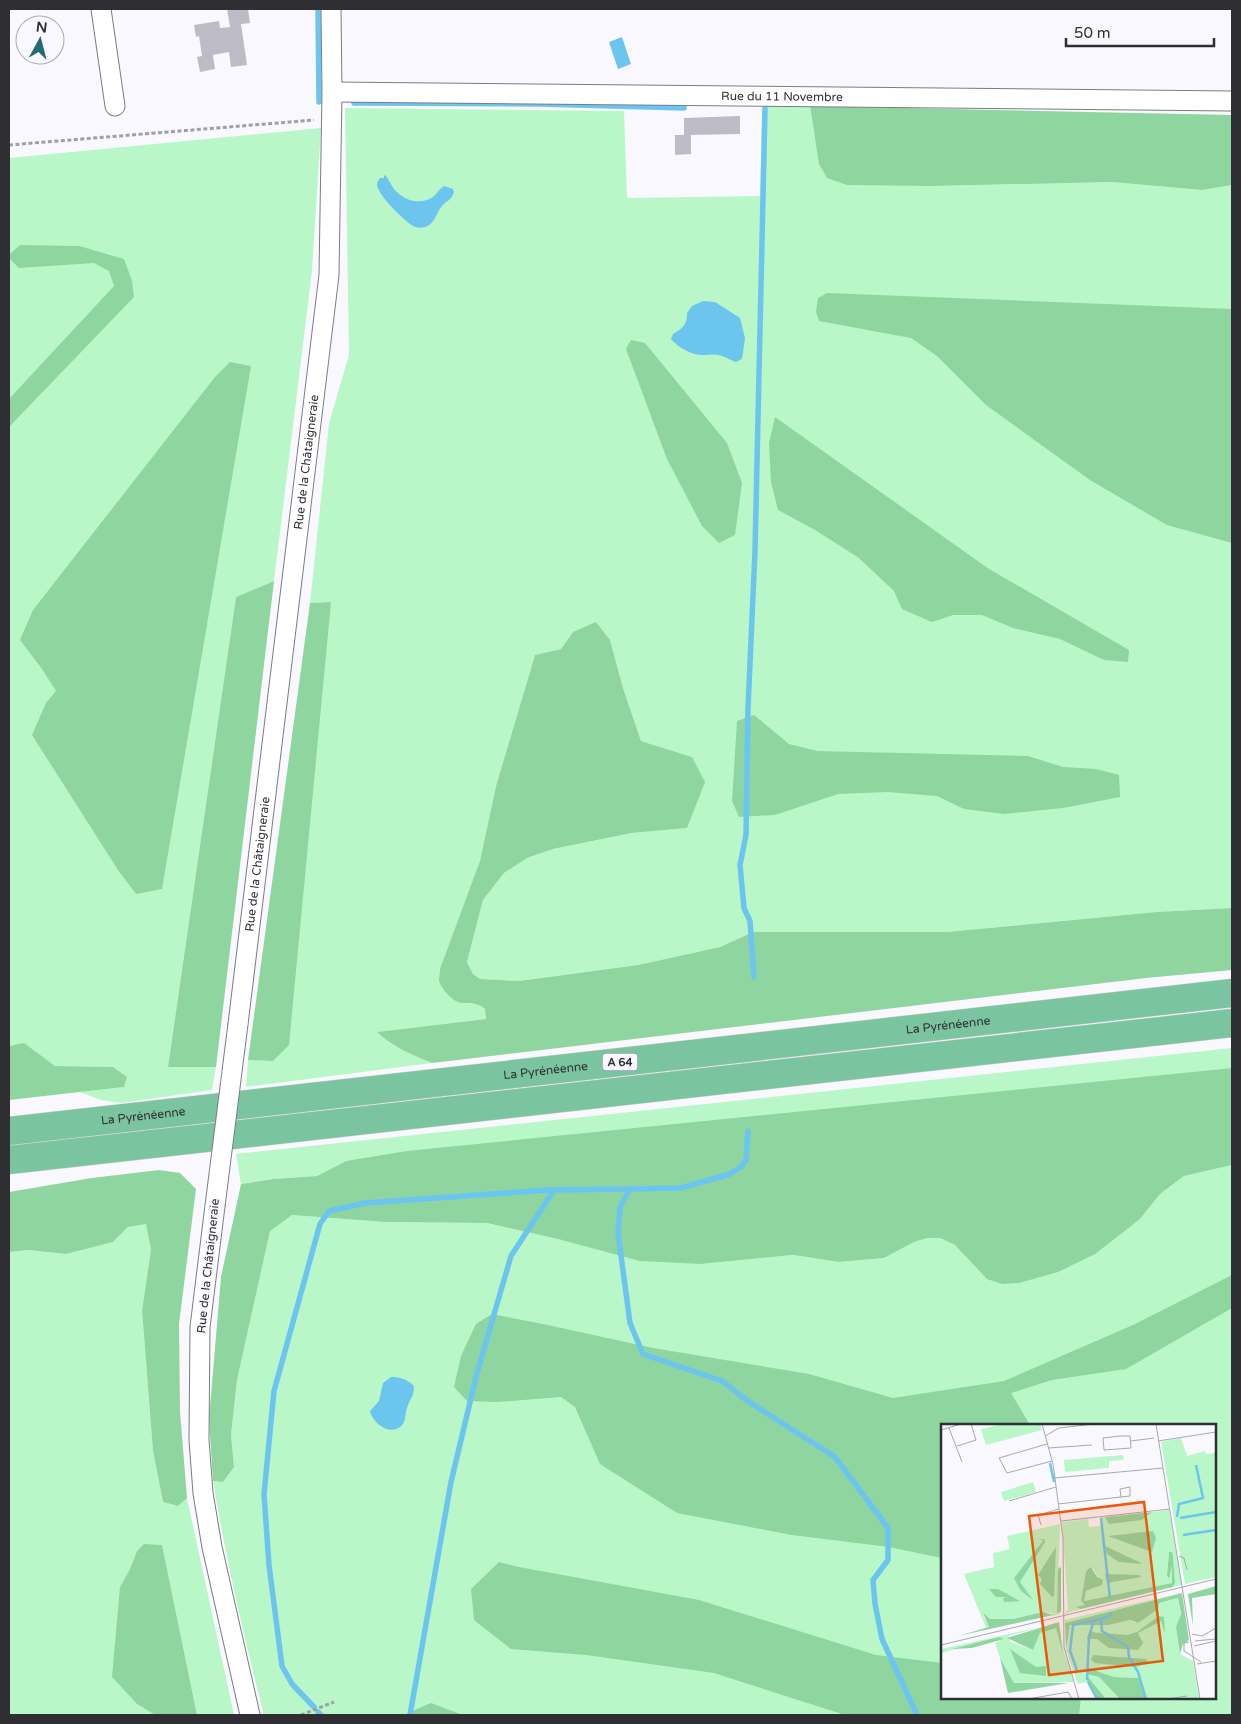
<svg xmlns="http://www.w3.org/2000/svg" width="1241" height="1724" viewBox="0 0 1241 1724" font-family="'Varela Round',sans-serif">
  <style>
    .green { fill: #baf7c8; fill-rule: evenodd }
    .forest { fill: #8ed59f }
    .water { fill: #6cc5ef }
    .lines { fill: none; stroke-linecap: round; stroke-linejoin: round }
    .stream { stroke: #6cc5ef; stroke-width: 5.5 }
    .building { fill: #bdbcc6 }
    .minor-casing { stroke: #7b7b84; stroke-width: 21 }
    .motorway-casing { stroke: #d5d5d6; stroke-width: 29 }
    .path { stroke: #9f9fa5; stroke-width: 3; stroke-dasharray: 4 2.5; stroke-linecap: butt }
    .minor { stroke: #fff; stroke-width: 19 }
    .motorway { stroke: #7bc4a0; stroke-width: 28 }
    .minor-bridge-casing { stroke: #7b7b84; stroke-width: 21; stroke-linecap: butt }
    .minor-bridge { stroke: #fff; stroke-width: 19 }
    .labels { text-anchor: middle; stroke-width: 4; stroke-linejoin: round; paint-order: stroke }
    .shield { fill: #f9f8ff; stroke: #6c6b70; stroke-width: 1 }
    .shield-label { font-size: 11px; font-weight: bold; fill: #2f2f33 }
    .street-label { font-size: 12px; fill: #2f2f33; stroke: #f9f8ff }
    .inset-river { fill: none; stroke: #6cc5ef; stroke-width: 2.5 }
    .inset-road { fill: none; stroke: #a8a8ad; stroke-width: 1 }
    .view { fill: #e8590c; fill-opacity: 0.15; stroke: #e8590c; stroke-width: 2.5 }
    .inset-edge { fill: none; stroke: #2f2f33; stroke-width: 2.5 }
  </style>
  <rect width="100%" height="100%" fill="#f9f8ff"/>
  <!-- green -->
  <path class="green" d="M762,105L810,106L815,140L934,186L1112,182L1202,190L1232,185V908L1156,912L947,932H753L720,947L638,965L519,981L480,979L473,974L467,962L483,900L504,873L527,858L553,849L632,833L687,828L692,757L641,741L623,688L610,640L573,632L561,649L535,655L496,786L480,861L443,989C448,994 452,999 459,1002C468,1005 474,1000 485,1009L486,1019L378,1032C392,1048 414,1055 432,1063L246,1087L248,1060L273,1061L331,602L310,603L329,423L349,355L345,108L624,111L627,198L760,196Z
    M321,128L312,271L274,581L236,597L168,1067H216L212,1090L121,1103L101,1100L80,1092L124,1087L113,1067L55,1066L24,1044L9,1046V158Z
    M1232,1048V1068L346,1161L317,1176L273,1179L241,1184L236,1154Z
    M1232,1165V1715H463L453,1712H410L408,1715H264C244,1638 226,1560 213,1481L223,1482L234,1467L231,1435L237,1380L270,1230L292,1215L385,1222L487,1223L558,1239L701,1264L793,1255L839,1262L884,1258L914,1242L927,1238H940L955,1245L965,1254L1140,1219L1160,1194L1184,1176ZM942,1425H1215V1698H942Z
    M146,1224L151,1250L142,1310L153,1451L163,1502L178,1506L187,1498L234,1715H197L162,1545L137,1551L129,1571L120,1587L137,1704L155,1715H9V1252L29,1250L66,1254L113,1242L128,1227Z"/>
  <!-- forest -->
  <path class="forest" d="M810,106L1232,115V185L1202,190L1112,182L934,186L847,185L827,178L819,164Z
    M20,245L79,246L124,259L132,281L134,297L9,427V399L114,286L109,271L94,263L19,268L9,258V255Z
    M827,293L1232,309V543L1167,525L1090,480L986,405L937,356L911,338L819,321L816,312L818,298Z
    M631,340L645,343L727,443L742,483L735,535L719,543L702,526L667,459L626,349Z
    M230,362L251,366L162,889L136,894L118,870L32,735L46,703L56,691L42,669L20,640L33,610L215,377Z
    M775,417L989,569L1129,650L1128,662L1104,660L1060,639L1013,628L982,615H953L932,622L902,609L894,591L859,558L815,530L778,510L771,482L769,443Z
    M274,581L216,1067H168L236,597Z
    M331,602L289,1045L273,1061L248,1060L310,603Z
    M596,622L610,640L623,688L641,741L692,757L705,782L687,828L632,833L553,849L527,858L504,873L483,900L467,962L473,974L480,979L519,981L638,965L720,947L753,932H947L1156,912L1232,908V970L1146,978L432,1063C413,1055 392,1047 377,1032L486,1019L485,1009C478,1003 471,1003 462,1003C453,1002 442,990 439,981C439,977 440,973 440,969L480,861L496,786L535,655L561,649L573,632Z
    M754,715L789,744L817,751L1028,756L1063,767L1096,769L1119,775L1120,797L1063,808L1004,814L964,809L937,796L887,792L838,794L775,815L739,817L732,801L737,721Z
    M24,1043L55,1066L113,1067L127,1077L124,1087L9,1100V1046Z
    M1232,1068V1165L1184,1176L1160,1194L1140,1219L1095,1254L1058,1272L1019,1283L1002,1284L987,1279L955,1245L940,1238H927L914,1242L884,1258L839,1262L793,1255L701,1264L640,1261L558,1239L487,1223L385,1222L292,1215L270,1231L237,1380L231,1435L234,1467L223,1482L213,1481L209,1419L221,1277L241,1184L273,1179L317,1176L346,1161L407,1151Z
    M159,1170L180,1173L196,1189L179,1324L180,1411L187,1498L178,1506L163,1502L153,1451L142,1310L151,1250L146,1224L128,1227L113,1242L66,1254L29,1250L9,1252V1192L92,1178Z
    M1232,1275V1308L1126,1369L1052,1380L1011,1393L1030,1425H942V1558L889,1547L792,1535L677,1513L600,1464L575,1407L561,1397L497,1402L467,1401L454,1387L461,1356L476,1324L492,1314L543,1324L653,1348L809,1374L893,1398L1004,1381L1133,1325Z
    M144,1544L162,1545L197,1715H155L137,1704L112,1677L120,1587L129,1571L137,1551Z
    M499,1562L519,1567L699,1600L876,1655L942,1663V1698H1081L1079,1715H845L714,1673L586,1655L511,1649L474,1620L471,1589Z
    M431,1703L463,1715H408L410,1712Z"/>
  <!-- water -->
  <path class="water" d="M622,37L631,64L618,69L609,42Z
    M384,175L386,176C389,180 391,185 394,189C403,200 420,206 433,197C437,194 439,189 444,186L453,189L454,192C451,201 447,200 442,206C436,213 435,224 425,227C420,229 414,227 410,224C402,218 378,195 377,185C377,182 378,181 380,178H384Z
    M703,301L715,302L740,318L745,338L742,359L736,362C730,360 725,356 718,355C714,354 710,355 706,355C693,356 680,349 671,339L673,334C683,328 687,325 687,313L692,306Z
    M391,1377C400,1377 407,1379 414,1386C414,1397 410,1398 407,1408C405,1413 406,1419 403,1424C392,1438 373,1424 370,1411L379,1401L383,1383Z"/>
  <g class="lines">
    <!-- stream -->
    <path class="stream" d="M318,9L319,102
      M354,103L540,104L684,108
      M754,977L750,921L744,908L740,865L746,835L748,708L755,551L765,109
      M748,1131L746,1160L742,1166L730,1174L681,1188L630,1189L620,1207L618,1233L630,1323L643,1354L722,1381L749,1402L835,1457L888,1528V1560L873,1580L875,1604L882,1639L917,1715
      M314,1707L292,1684L282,1666L269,1565L264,1494L274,1391L320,1224L329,1211L365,1203L548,1190L630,1189
      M318,1712L321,1715
      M410,1715L451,1482L477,1373L511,1256L554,1190"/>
  </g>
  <!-- building -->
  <path class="building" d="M227,9H248L250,23L241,24L247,65L231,67L229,52L213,55L215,69L200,72L197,57L202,56L199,36L196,37L194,25L219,21L220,28L230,27Z
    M740,116V134L691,135V154L675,155V135H684V118Z"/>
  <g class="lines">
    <defs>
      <g id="minor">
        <path d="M101,9L115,106"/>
        <path id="s1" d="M332,92L1232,101"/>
        <path id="s2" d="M238,1024L329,275L332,92L331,9"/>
        <path d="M215,1206L200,1327L199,1440L203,1493L212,1547L250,1715"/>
      </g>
      <g id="motorway">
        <path id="s3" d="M9,1131L1232,993"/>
        <path d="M9,1160L1232,1023"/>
      </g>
    </defs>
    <!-- minor casing -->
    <use href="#minor" class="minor-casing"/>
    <!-- motorway casing -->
    <use href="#motorway" class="motorway-casing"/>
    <!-- path -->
    <path class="path" d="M9,145L314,120
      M301,1715L334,1702"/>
    <!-- minor -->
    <use href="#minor" class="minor"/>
    <!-- motorway -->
    <use href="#motorway" class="motorway"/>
    <defs>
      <path id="minor-bridge" d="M215,1206L238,1024"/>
    </defs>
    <!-- minor-bridge casing -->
    <use href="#minor-bridge" class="minor-bridge-casing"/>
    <!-- minor-bridge -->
    <use href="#minor-bridge" class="minor-bridge"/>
  </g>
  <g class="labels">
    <!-- shield labels -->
    <rect class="shield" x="602.5" y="1053.5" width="35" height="17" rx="4"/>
    <g class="shield-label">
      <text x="620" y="1066">A 64</text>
    </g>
    <!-- street labels -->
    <g class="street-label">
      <text dy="4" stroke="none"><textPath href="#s1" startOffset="450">Rue du 11 Novembre</textPath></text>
      <text dy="4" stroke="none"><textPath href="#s2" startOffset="566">Rue de la Châtaigneraie</textPath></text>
      <text dy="4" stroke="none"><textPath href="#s2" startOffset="161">Rue de la Châtaigneraie</textPath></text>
      <text dy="4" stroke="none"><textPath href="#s3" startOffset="945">La Pyrénéenne</textPath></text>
      <text dy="4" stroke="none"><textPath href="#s3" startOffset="540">La Pyrénéenne</textPath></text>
      <text dy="4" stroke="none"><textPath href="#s3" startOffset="135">La Pyrénéenne</textPath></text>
      <text transform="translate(208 1266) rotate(-84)" y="4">Rue de la Châtaigneraie</text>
    </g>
  </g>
  <!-- overview -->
  <g transform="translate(941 1424)">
    <rect width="275" height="275" fill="#f9f8ff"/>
    <path d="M62,0H99L101,6L45,21L40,5ZM240,14L246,32L264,27L265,30L273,29L275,25V153L244,160L220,18ZM182,31L183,36L168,37V44L124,48L123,36ZM92,58L95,68L63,77L60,68ZM228,86L241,161L232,163L234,159L232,133L228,128L226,151L231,141V159L143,177L145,167L161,161L152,144L145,147L140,178L144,181L140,185L123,190L127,185L121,98L147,95L148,103L160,102V93L201,96L211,88ZM119,100L116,188L120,190L110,192L111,189L102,188L72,195H49L42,191L48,203L45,204L23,150L53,143L52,129L69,125L66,112ZM239,169L124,199L123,196ZM237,174L240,194L235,203L239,230L252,237L258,275H206L199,254L173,253L147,244L150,251L158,253L179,275H165L148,254L147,258L137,260L125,226L129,201H167L189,196L194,199L217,183L218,179ZM99,203L67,212L70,218L92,226L99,209L115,203L133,258L73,259L59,234L54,219L63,215L58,213L0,229V225Z" fill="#baf7c8"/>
    <path d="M211,88L201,96L168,100L164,93ZM212,107L215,114L211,128L167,112ZM100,115L92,116L103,115L104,118L79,158L92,176L80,167L73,154L102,117ZM164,122L200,139V140L178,138L166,130ZM115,123L113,172L111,173L99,160L101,155L97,151ZM228,128H231L232,132L234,159L232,163L140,185L135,183L144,181L140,177L145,147L150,143L156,153L162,156L161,161L145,167L143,177L231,159V141L228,155L226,151ZM120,143V188L116,189L117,145ZM164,150L198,151L200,153L166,159ZM275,162V170L251,174L252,202L247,170ZM48,165H57L79,177L63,178L62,174L67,173H55ZM241,169L248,216L242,220L239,230L235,203L240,190L237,174L218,179L217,185L197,199L189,196L167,201H129L125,226L124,199ZM102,188L112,191L17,212L48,203L42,189L49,195H72ZM218,192L223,193L224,210L220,197L197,209L202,219L197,226L168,224L156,215H146L148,208L186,211L196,208ZM118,198L122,229L115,204L99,209L92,226L66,214ZM58,213L63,215L31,224L11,225ZM69,225L95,243L105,242V252L79,249ZM152,231L205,235L207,240L193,243L154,239L150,236ZM59,234L73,259H127L67,269ZM147,244L173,253L199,254L206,275H179L158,253L146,250ZM148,254L161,270L165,275H156L145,255Z" fill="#8ed59f"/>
    <path class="inset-river" d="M109,39L113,58M236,93L238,80L262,74L255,41M160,94L169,174M239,94L275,88M242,111L275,106M170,188L169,192L160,195L161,207L187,223L188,233L197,248L205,275M136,246L129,227L132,201L160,195M146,256L148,213L153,196M147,258L156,275"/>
    <path class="inset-road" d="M101,0L112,40L122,114L123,223L138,275M215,0L259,275M8,4L21,38M0,6L20,0M104,12L118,4L153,0M179,12H189L190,24L163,26L162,14ZM190,17L213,14M217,17L275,8M106,20L58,34L66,49L111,37M16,22L35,16L30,0M107,24L151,21M113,54L222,44M68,77L115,63M117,80L189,72V63L179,65L180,73M120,97L229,85M100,101L97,91L118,85M238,132L243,134L246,146M251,210L261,212L275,204M254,217L275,215M248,218L243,219V227L260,238M0,221L275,155M253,222L275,217M256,240L275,237M87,275L127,268L131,275M227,275L246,272"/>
    <path class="view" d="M203,78L222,237L108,251L88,92Z"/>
    <rect width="275" height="275" class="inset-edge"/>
  </g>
  <!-- border -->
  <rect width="1241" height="1724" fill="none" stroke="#2f2f33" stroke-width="20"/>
  <!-- north arrow -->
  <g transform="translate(40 40) rotate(7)"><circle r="24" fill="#f9f8ff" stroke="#a8a8ad"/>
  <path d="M0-4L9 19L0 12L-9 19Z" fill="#226b77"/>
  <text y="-8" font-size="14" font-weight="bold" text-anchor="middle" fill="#2f2f33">N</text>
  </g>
  <!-- scale -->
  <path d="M1066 38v8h148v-8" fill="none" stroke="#2f2f33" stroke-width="2.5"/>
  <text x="1074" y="38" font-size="15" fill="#2f2f33" stroke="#f9f8ff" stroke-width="4" paint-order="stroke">50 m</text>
</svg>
